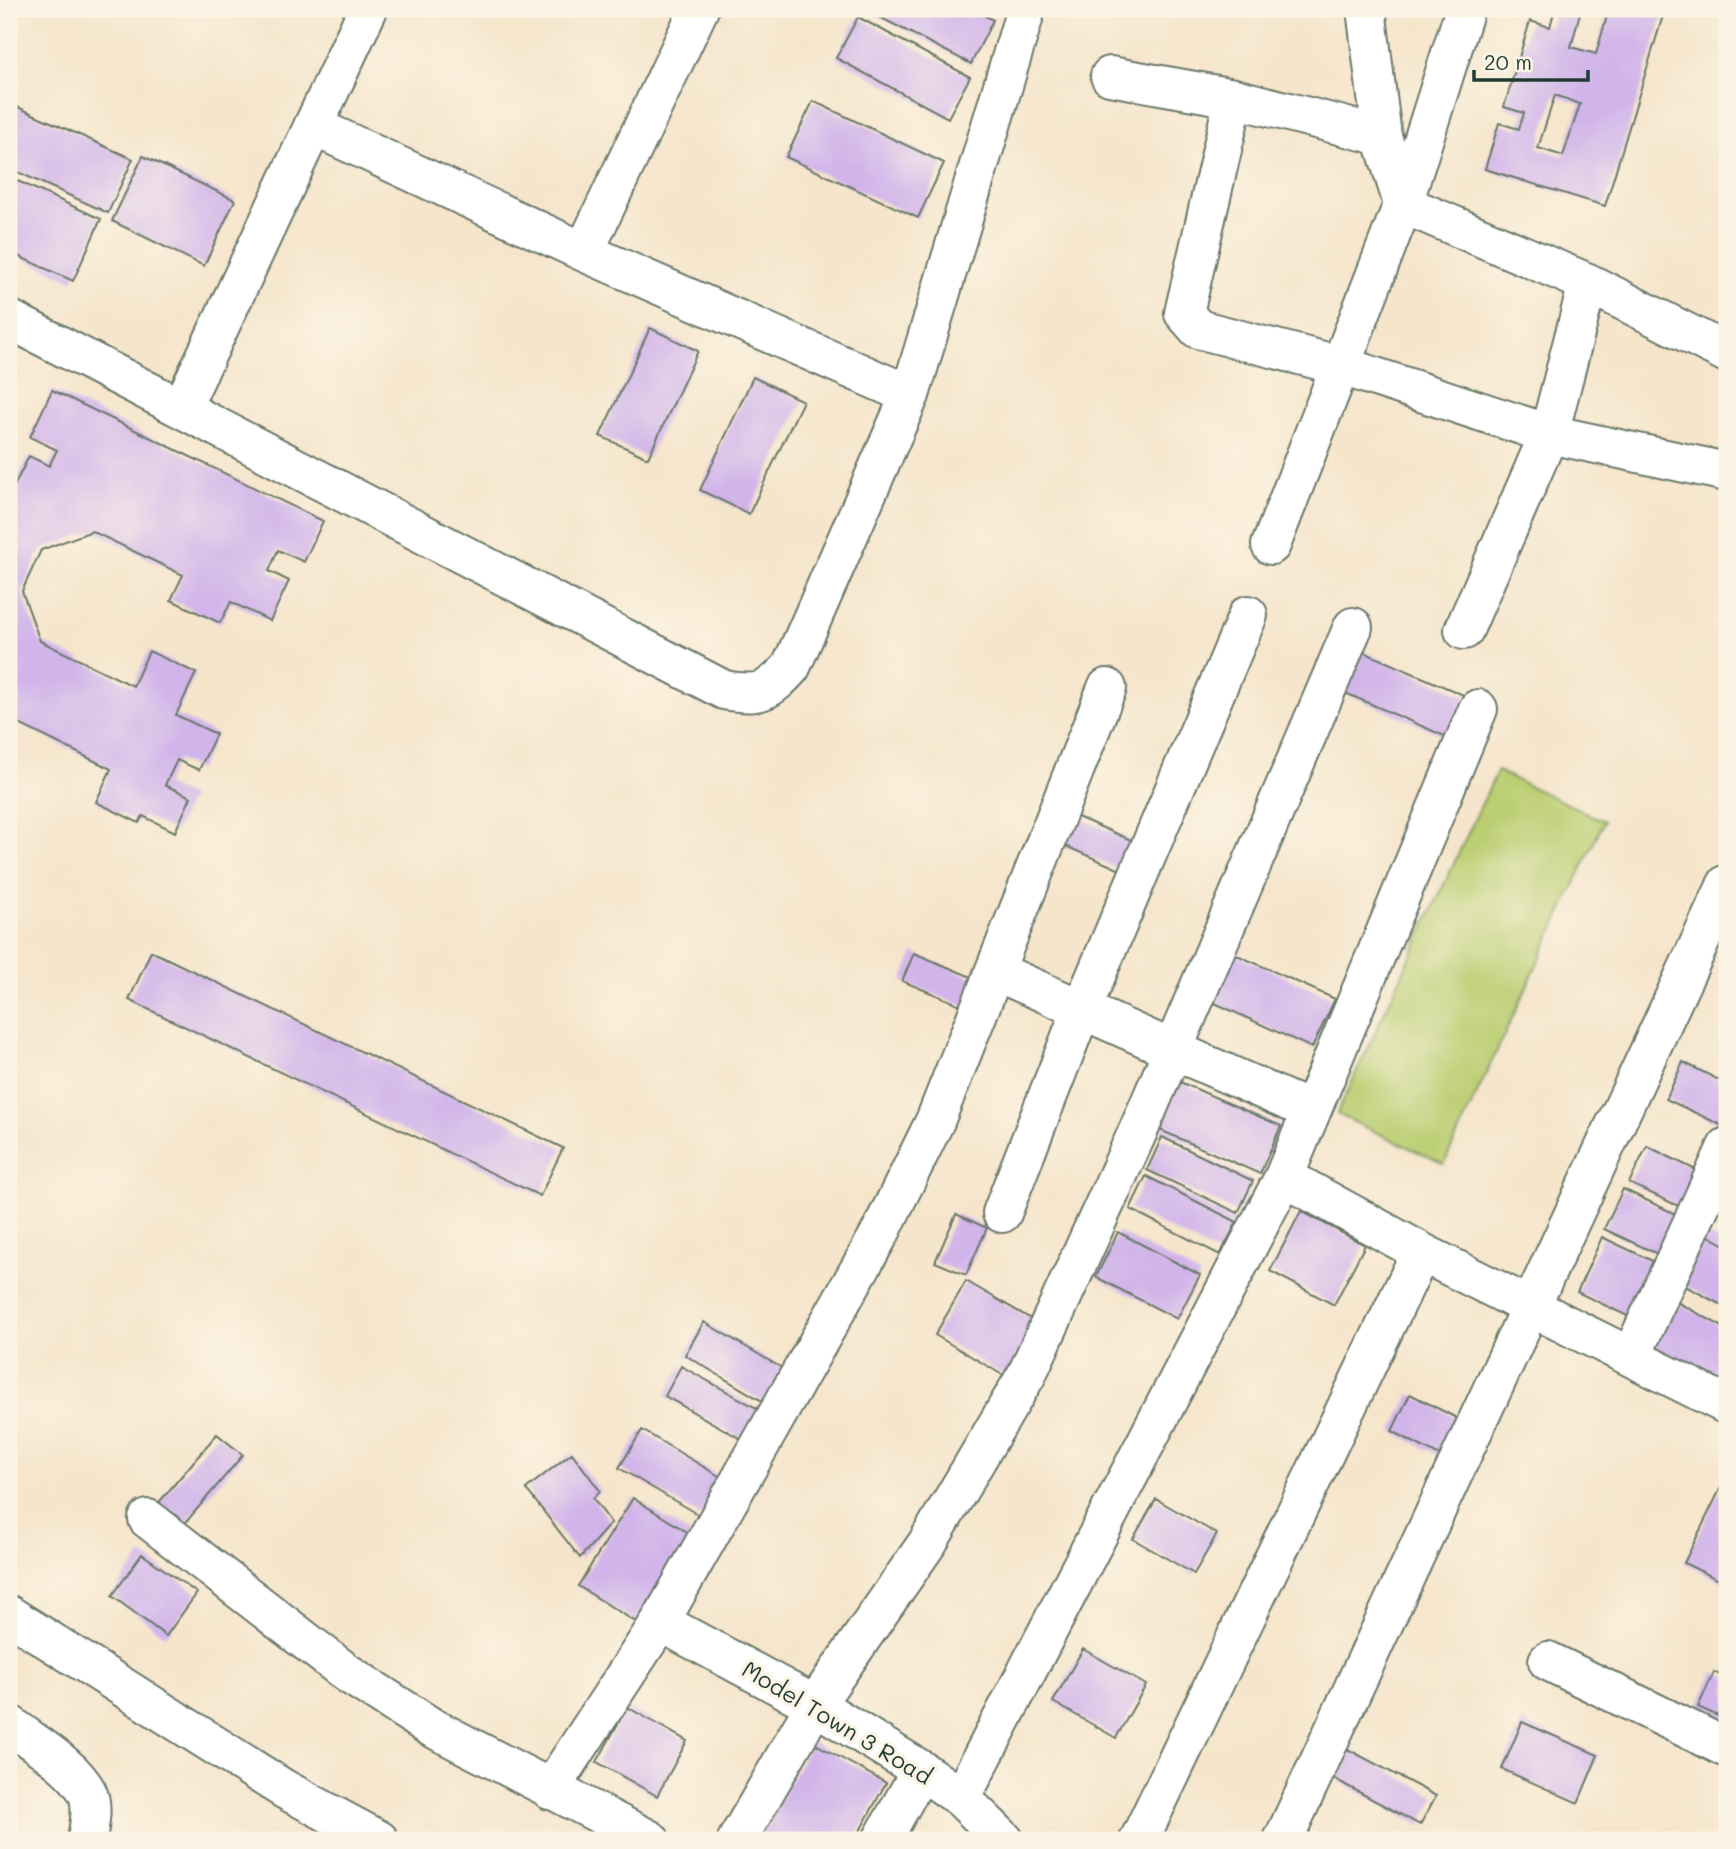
<svg xmlns="http://www.w3.org/2000/svg" width="1736" height="1849" viewBox="0 0 1736 1849" font-family="Mali,sans-serif">
  <style>
    .green { fill: #bbce72; stroke: #6d8653; stroke-width: 2 }
    .building { fill: #d1b5ea; fill-rule: evenodd }
    .lines { fill: none; stroke-linecap: round; stroke-linejoin: round }
    .minor-casing { stroke: #6a7869; stroke-width: 42 }
    .minor { stroke: #fff; stroke-width: 38 }
    .labels { text-anchor: middle; stroke-width: 7; stroke-linejoin: round; paint-order: stroke }
    .street-label { font-size: 23px; fill: #1f3d34; stroke: #fcf5e5 }
  </style>
  <rect width="100%" height="100%" fill="#fcf5e5"/>
  <filter id="ink" filterUnits="userSpaceOnUse"><feTurbulence type="fractalNoise" baseFrequency=".0143" numOctaves="2"/><feDisplacementMap in="SourceGraphic" scale="14" xChannelSelector="R" yChannelSelector="G"/><feConvolveMatrix kernelMatrix="1 2 1 2 8 2 1 2 1" color-interpolation-filters="sRGB"/></filter>
  <filter id="wash" filterUnits="userSpaceOnUse"><feTurbulence type="fractalNoise" baseFrequency=".00686" numOctaves="4" result="noise"/><feDisplacementMap in="SourceGraphic" scale="28" xChannelSelector="R" yChannelSelector="G"/><feGaussianBlur stdDeviation="1.57" result="paint"/><feColorMatrix in="noise" values="0 0 0 0 0 0 0 0 0 0 0 0 0 0 0 0 0 1.4 0 .05"/><feComposite in="paint" operator="in"/></filter>
  <g filter="url(#wash)">
    <rect width="100%" height="100%" fill="#f5e5cb"/>
    <!-- green -->
    <path class="green" d="M1497,771L1604,821L1444,1164L1337,1114Z"/>
    <g id="blocks">
      <!-- building -->
      <path class="building" d="M864,9H972L993,20L971,64Z
        M1545,9H1581L1571,47L1596,54L1609,9H1665L1605,206L1485,169L1499,123L1519,129L1524,113L1504,107L1530,21L1550,27L1554,12ZM1555,95L1580,104L1563,156L1538,148Z
        M858,17L970,77L948,118L836,58Z
        M813,101L944,163L918,218L786,157Z
        M13,105L133,159L108,213L9,168V115Z
        M143,156L235,200L204,266L112,221Z
        M9,177L101,219L73,281L9,252Z
        M650,328L698,351L648,458L600,436Z
        M753,377L803,401L749,514L700,490Z
        M52,390L323,521L304,562L278,550L269,571L289,581L270,621L231,602L220,623L171,600L183,575L92,531L41,550L22,591L40,641L133,686L149,651L196,673L176,715L216,734L199,770L177,760L165,785L191,797L175,832L143,816L139,823L96,802L111,769L9,719V496L29,456L49,466L57,450L30,437Z
        M1354,648L1466,696L1449,738L1336,689Z
        M1075,816L1145,846L1132,875L1063,845Z
        M1226,950L1335,999L1312,1048L1204,998Z
        M151,951L563,1148L540,1196L129,1000Z
        M914,953L981,981L970,1009L902,981Z
        M1683,1062L1727,1084V1128L1666,1099Z
        M1180,1082L1281,1126L1260,1174L1160,1130Z
        M1162,1137L1253,1181L1238,1213L1147,1170Z
        M1647,1146L1710,1177L1693,1213L1629,1183Z
        M1146,1176L1237,1222L1220,1255L1130,1209Z
        M1623,1189L1684,1218L1666,1258L1604,1229Z
        M1301,1211L1365,1245L1334,1305L1270,1271Z
        M956,1214L987,1228L966,1275L935,1262Z
        M1700,1231L1727,1246V1308L1674,1280Z
        M1118,1232L1200,1275L1177,1319L1096,1277Z
        M1602,1237L1663,1266L1638,1321L1577,1292Z
        M966,1281L1038,1323L1006,1377L935,1335Z
        M1673,1300L1727,1329V1402L1643,1358Z
        M704,1322L792,1374L772,1407L685,1355Z
        M681,1366L767,1414L750,1444L665,1396Z
        M1410,1394L1474,1427L1455,1464L1392,1431Z
        M642,1430L729,1482L707,1520L619,1468Z
        M217,1434L243,1455L181,1528L156,1506Z
        M572,1453L600,1491L593,1498L611,1523L580,1558L526,1489Z
        M1727,1475V1584L1684,1563Z
        M633,1498L698,1539L644,1627L578,1586Z
        M1156,1499L1217,1534L1194,1574L1133,1539Z
        M142,1554L197,1593L166,1636L112,1596Z
        M1083,1649L1146,1685L1116,1738L1053,1702Z
        M1714,1672L1727,1678V1720L1698,1707Z
        M627,1707L687,1741L657,1796L597,1762Z
        M1522,1722L1598,1755L1578,1803L1502,1769Z
        M812,1742L886,1783L855,1840H758Z
        M1340,1745L1436,1796L1420,1825L1325,1774Z"/>
    </g>
  </g>
  <g filter="url(#ink)">
    <use href="#blocks" fill-opacity="0" stroke="#6a7869" stroke-width="2"/>
    <g class="lines">
      <defs>
        <path id="minor" d="M1366,9L1382,136L1403,204L1588,283L1727,353
          M1110,76L1234,98L1382,136
          M1234,98L1184,313L1198,329L1342,366L1549,434L1727,472
          M313,126L584,252L910,395
          M584,252L699,9
          M9,319L724,690C759,696 768,693 791,667L910,395L1026,9
          M182,407L368,9
          M1271,545L1403,204L1465,9
          M1464,630L1549,434L1588,283
          M995,971L1311,1111
          M1284,1177L1421,1252L1727,1405
          M1002,1213L1081,1011L1248,615
          M1631,1357L1727,1147
          M148,1519L347,1673L431,1727L650,1840
          M9,1615L284,1789L379,1840
          M660,1622L815,1705L921,1770L961,1798L1004,1840
          M1548,1661L1727,1748
          M9,1724C33,1743 72,1764 87,1792C94,1806 89,1826 87,1840
          M550,1790L660,1622L880,1233L935,1121L1107,688
          M961,1798L1284,1177L1478,709
          M737,1840L815,1705L928,1542L1027,1374L1139,1129L1353,627
          M882,1840L921,1770
          M1139,1840L1421,1252
          M1283,1840L1727,884"/>
      </defs>
      <!-- minor casing -->
      <use href="#minor" class="minor-casing"/>
      <!-- minor -->
      <use href="#minor" class="minor"/>
    </g>
  </g>
  <g class="labels">
    <!-- street labels -->
    <g class="street-label">
      <text transform="translate(837 1723) rotate(31)" y="8">Model Town 3 Road</text>
    </g>
  </g>
  <!-- margin -->
  <rect width="1736" height="1849" fill="none" stroke="#fcf5e5" stroke-width="35"/>
  <!-- scale -->
  <path d="M1474 70v10h114v-10" fill="none" stroke="#1f3d34" stroke-width="3.5"/>
  <text x="1484" y="70" font-size="21" fill="#1f3d34" stroke="#fcf5e5" stroke-width="5" paint-order="stroke">20 m</text>
</svg>
